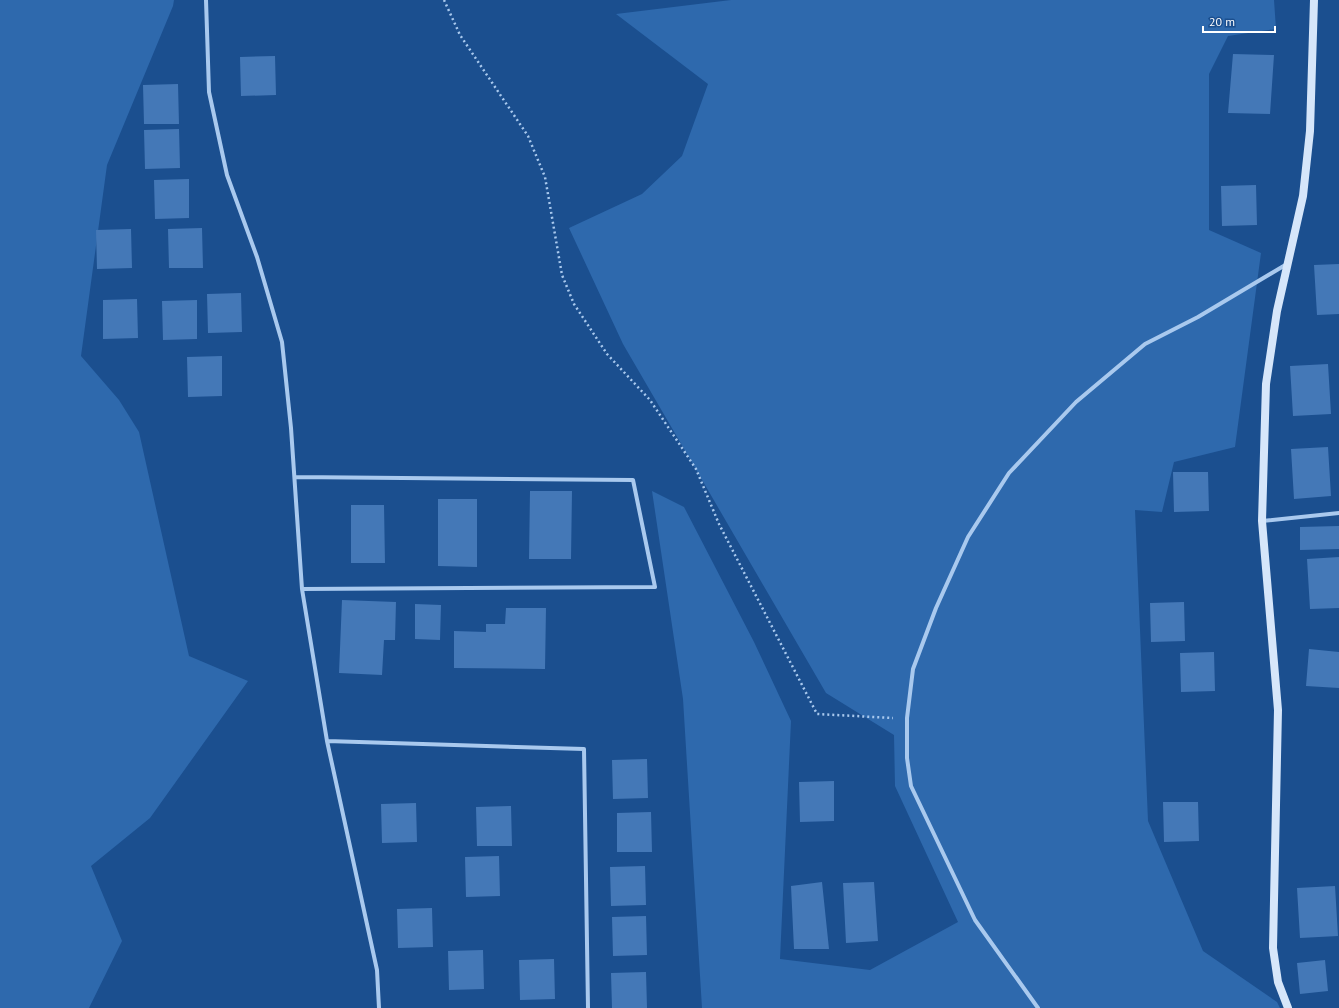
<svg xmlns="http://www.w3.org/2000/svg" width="1339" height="1008" viewBox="0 0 1339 1008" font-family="'PT Sans',sans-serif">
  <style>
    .green { fill: #2e69ad }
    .building { fill: #4478b7 }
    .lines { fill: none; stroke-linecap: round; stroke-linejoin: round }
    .path { stroke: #a9c9ee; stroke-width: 2.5; stroke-dasharray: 2 3; stroke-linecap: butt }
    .street { stroke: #a9c9ee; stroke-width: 4 }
    .secondary { stroke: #d6e6fa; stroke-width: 8 }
  </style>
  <rect width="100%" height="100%" fill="#1b4f8f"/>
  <!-- green -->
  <path class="green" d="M0,0H174L173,6L107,165L81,356L119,400L139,432L189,656L248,681L150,818L91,866L122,941L89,1008H0Z
    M731,0H1274L1276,29L1228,36L1209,74V230L1261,253L1235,447L1174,462L1162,512L1135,510L1148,821L1203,951L1277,1002L1280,1008H702L683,699L652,491L684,507L754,642L791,721L780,959L870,970L958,922L895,786L894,735L826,693L623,344L569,228L642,194L682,156L708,84L616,14Z"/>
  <!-- building -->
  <path class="building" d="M1233,54L1274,55L1270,114L1228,113Z
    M275,56L276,95L241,96L240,57Z
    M178,84L179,124H144L143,85Z
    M179,129L180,168L145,169L144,130Z
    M189,179V218L155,219L154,180Z
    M1256,185L1257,225L1222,226L1221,186Z
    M202,228L203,268H169L168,229Z
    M131,229L132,268L97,269L96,230Z
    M1339,264V314L1317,315L1314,265Z
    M241,293L242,332L208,333L207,294Z
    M137,299L138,338L103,339V300Z
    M197,300V339L163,340L162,301Z
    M222,356V396L188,397L187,357Z
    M1328,364L1331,414L1293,416L1290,366Z
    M1328,447L1331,496L1294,499L1291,449Z
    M1173,472H1208L1209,511L1174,512Z
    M530,491H572L571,559H529Z
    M438,499H477V567L438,566Z
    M351,505H384L385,563H351Z
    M1339,526V549L1300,550V527Z
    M1339,557V608L1310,609L1307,559Z
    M342,600L396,602L395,640H384L382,675L339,673Z
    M1184,602L1185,641L1151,642L1150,603Z
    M415,604L441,605L440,640L415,639Z
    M506,608H546L545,669L454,668V631L486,632V624H505Z
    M1309,649L1339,652V688L1306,686Z
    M1214,652L1215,691L1181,692L1180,653Z
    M647,759L648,798L613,799L612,760Z
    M834,781V821L800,822L799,782Z
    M1163,802H1198L1199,841L1164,842Z
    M416,803L417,842L382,843L381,804Z
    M511,806L512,846H477L476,807Z
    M651,812L652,852H617V813Z
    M499,856L500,896L466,897L465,857Z
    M645,866L646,905L611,906L610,867Z
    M822,882L829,949H794L791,886Z
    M874,882L878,941L846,943L843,883Z
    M1335,886L1338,936L1300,938L1297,888Z
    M432,908L433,947L398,948L397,909Z
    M646,916L647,955L613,956L612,917Z
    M483,950L484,989L449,990L448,951Z
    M554,959L555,999L520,1000L519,960Z
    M1325,960L1328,991L1300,994L1297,963Z
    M646,972L647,1008H612L611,973Z"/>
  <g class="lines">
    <!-- path -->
    <path class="path" d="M444,0L460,35L528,136L545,177L562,275L574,304L607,354L650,400L696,469L719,524L817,714L893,718"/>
    <!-- street -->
    <path class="street" d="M206,0L209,92L227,175L257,257L282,342L291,428L302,589L327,741L377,970L379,1008
      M295,477L633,480L655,587L302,589
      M1262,521L1339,513
      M327,741L584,749L588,1008
      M1038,1008L975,920L911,786L907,758V718L913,669L936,608L968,537L1009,473L1076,402L1145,344L1198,317L1287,264"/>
    <!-- secondary -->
    <path class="secondary" d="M1288,1008L1278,982L1273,948L1278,710L1262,521L1266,384L1277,311L1303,196L1310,131L1314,0"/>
  </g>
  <!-- scale -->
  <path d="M1203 26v6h72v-6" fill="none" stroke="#ffffff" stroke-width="2"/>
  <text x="1209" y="26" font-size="12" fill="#ffffff" stroke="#1b4f8f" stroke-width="3" paint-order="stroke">20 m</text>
</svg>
